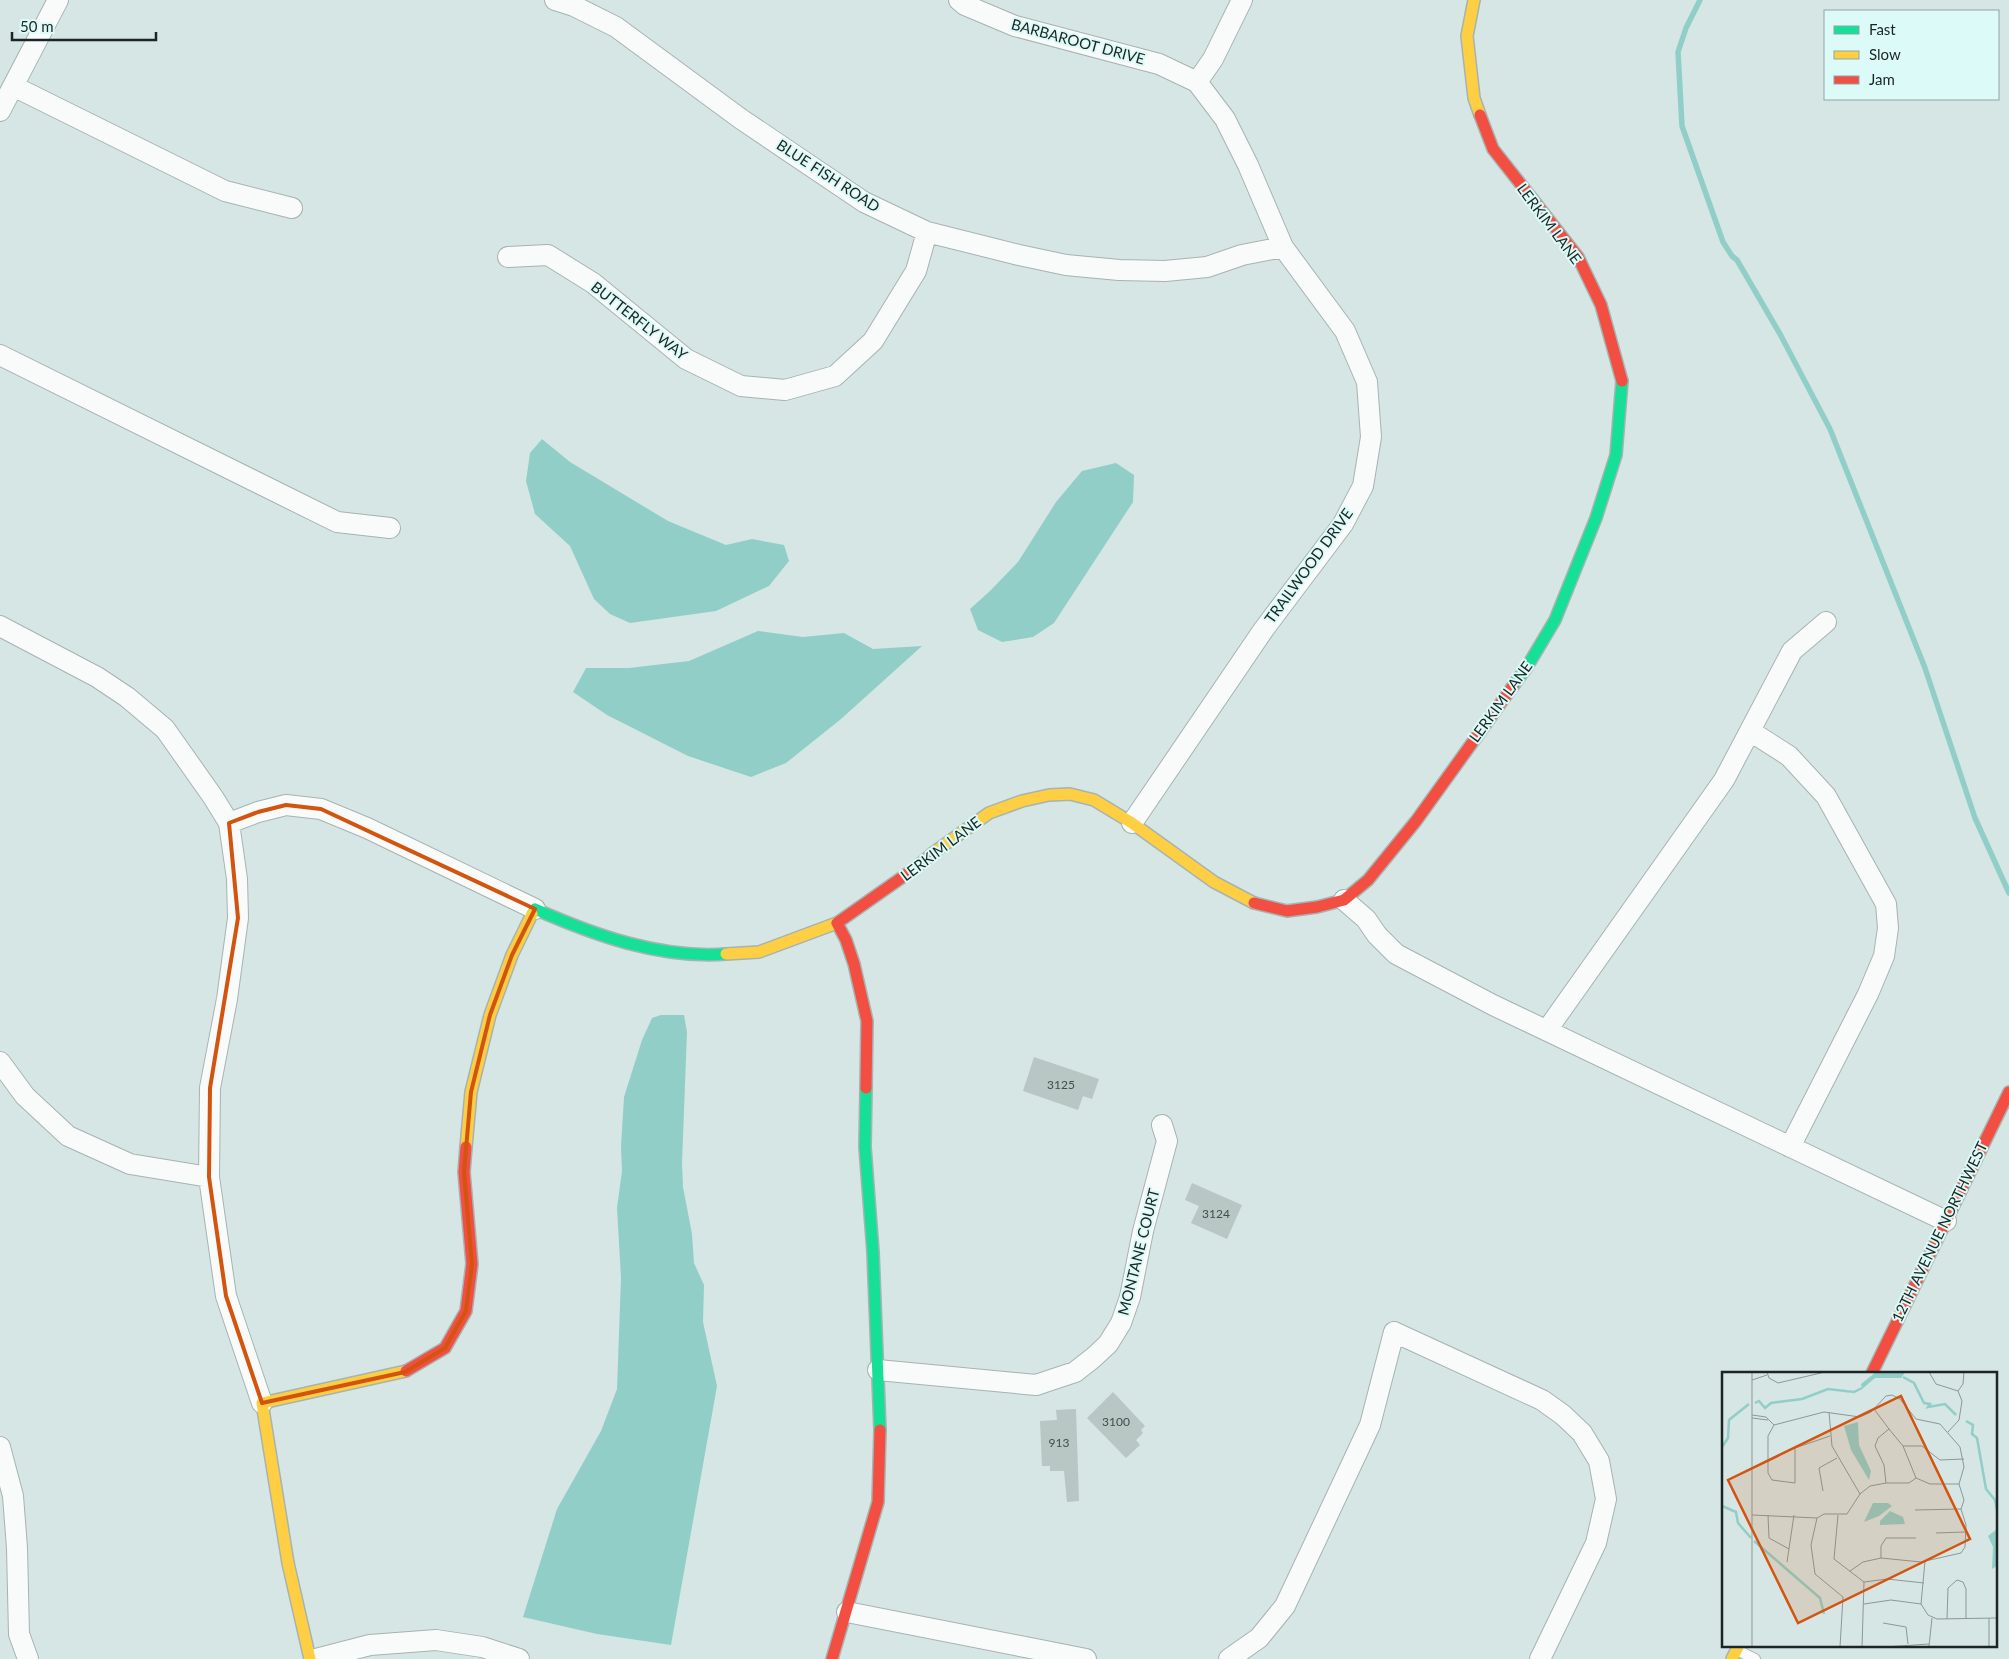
<svg xmlns="http://www.w3.org/2000/svg" width="2009" height="1659" viewBox="0 0 2009 1659" font-family="Lato,sans-serif">
  <style>
    .water { fill: #91cec8 }
    .lines { fill: none; stroke-linecap: round; stroke-linejoin: round }
    .stream { stroke: #91cec8; stroke-width: 5.5 }
    .building { fill: #b8c6c4 }
    .lane-casing { stroke: #a6b3b1; stroke-width: 12 }
    .street-casing { stroke: #a6b3b1; stroke-width: 22 }
    .fast-casing { stroke: #a6b3b1; stroke-width: 14 }
    .slow-casing { stroke: #a6b3b1; stroke-width: 14 }
    .jam-casing { stroke: #a6b3b1; stroke-width: 14 }
    .lane { stroke: #f9fbfb; stroke-width: 10 }
    .street { stroke: #f9fbfb; stroke-width: 20 }
    .fast { stroke: #16e098; stroke-width: 11 }
    .slow { stroke: #ffcf43; stroke-width: 11 }
    .jam { stroke: #f24e42; stroke-width: 11 }
    .marked { fill: none; stroke: #d3540e; stroke-width: 4; stroke-linejoin: round }
    .labels { text-anchor: middle; stroke-width: 4; stroke-linejoin: round; paint-order: stroke }
    .number-label { font-size: 12px; fill: #424d4c }
    .street-label { font-size: 15px; fill: #1a2524; stroke: #dcfaf7 }
    .inset-river { fill: none; stroke: #91cec8; stroke-width: 2.5 }
    .inset-road { fill: none; stroke: #8b9997; stroke-width: 1 }
    .view { fill: #d3540e; fill-opacity: 0.15; stroke: #d3540e; stroke-width: 2.5 }
    .inset-edge { fill: none; stroke: #1a2524; stroke-width: 2.5 }
  </style>
  <rect width="100%" height="100%" fill="#d6e6e4"/>
  <!-- water -->
  <path class="water" d="M542,439L570,462L668,521L726,545L752,539L784,545L789,561L769,586L716,611L630,623L610,614L594,599L570,546L535,514L526,481L530,453Z
    M1116,463L1134,475L1133,502L1054,623L1033,637L1002,642L978,630L970,609L990,591L1018,562L1056,502L1082,471Z
    M758,631L803,637L844,633L873,649L922,646L841,719L786,763L751,777L688,756L607,715L573,692L586,668H629L689,661Z
    M661,1015H684L687,1032L682,1163L683,1187L692,1234L694,1263L704,1285L703,1322L717,1386L671,1645L597,1634L523,1617L557,1509L601,1431L617,1389L621,1278L617,1208L622,1171L621,1146L624,1097L642,1040L652,1018Z"/>
  <g class="lines">
    <!-- stream -->
    <path class="stream" d="M1700,0L1686,28L1678,52L1682,126L1723,242L1732,256L1737,260L1780,334L1830,429L1925,668L1975,818L2009,893"/>
  </g>
  <!-- building -->
  <path class="building" d="M1034,1057L1099,1079L1092,1099L1083,1096L1078,1110L1023,1091Z
    M1192,1183L1242,1205L1227,1239L1191,1223L1199,1206L1185,1200Z
    M1113,1392L1145,1426L1141,1430L1143,1433L1136,1440L1140,1445L1126,1458L1087,1418Z
    M1076,1409L1079,1501L1067,1502L1064,1471H1050V1466H1042L1040,1421L1057,1420L1056,1410Z"/>
  <g class="lines">
    <defs>
      <path id="lane" d="M1737,1650L1755,1659"/>
      <path id="street" d="M555,0L574,6L616,27L741,119L864,202L927,232L1019,255L1066,265L1119,270L1165,271L1207,267L1242,255L1283,247
        M959,0L965,5L1015,26L1159,64L1197,82
        M13,86L225,191L292,208
        M0,111L58,0
        M508,257L548,255L593,283L686,359L741,386L785,390L835,376L873,341L916,271L927,232
        M0,355L337,522L390,528
        M0,626L97,677L127,697L165,729L213,797L229,823L237,879L238,918L227,999L210,1088L209,1177L226,1296L262,1403
        M1750,731L1789,756L1826,796L1886,904L1888,928L1884,956L1868,994L1790,1147
        M229,823L258,812L286,805L321,809L367,828L535,909
        M1132,823L1264,629L1343,524L1363,486L1371,437L1367,382L1345,331L1283,247L1248,165L1225,119L1197,82L1213,59L1242,0
        M1344,900L1366,919L1377,935L1396,954L1493,1005L1946,1221
        M1547,1030L1724,780L1792,651L1826,622
        M0,1062L25,1096L68,1136L130,1164L209,1177
        M878,1370L1036,1385L1075,1372L1093,1358L1108,1344L1121,1323L1130,1297L1143,1231L1167,1141L1162,1125
        M0,1447L13,1496L17,1548L19,1634L28,1659
        M847,1612L1086,1659
        M316,1659L370,1645L436,1640L482,1647L519,1659
        M1229,1659L1259,1638L1285,1606L1370,1425L1394,1332L1542,1400L1563,1415L1582,1433L1599,1461L1606,1499L1596,1543L1540,1659"/>
      <path id="fast" d="M1513,686L1527,667L1555,620L1596,518L1616,455L1622,381
        M532,914L535,909C594,935 660,959 726,954
        M866,1088L865,1147L873,1252L880,1430"/>
      <path id="slow" d="M1474,0L1467,36L1474,98L1480,115
        M933,853L989,813L1022,801L1049,795L1070,794L1094,800L1132,823L1214,882L1254,903
        M726,954L759,952L837,923
        M466,1147L471,1092L490,1015L512,955L532,914
        M310,1659L288,1563L262,1403L406,1371
        M1732,1659L1739,1645"/>
      <path id="jam" d="M1480,115L1493,149L1578,257L1601,305L1622,381
        M1254,903L1287,911L1317,907L1344,900L1368,880L1416,821L1513,686
        M866,1088L867,1021L854,964L846,940L837,923L914,869L933,853
        M406,1371L445,1348L466,1311L472,1264L464,1172L466,1147
        M1872,1373L2009,1092
        M832,1659L878,1502L880,1430"/>
    </defs>
    <!-- lane casing -->
    <use href="#lane" class="lane-casing"/>
    <!-- street casing -->
    <use href="#street" class="street-casing"/>
    <!-- fast casing -->
    <use href="#fast" class="fast-casing"/>
    <!-- slow casing -->
    <use href="#slow" class="slow-casing"/>
    <!-- jam casing -->
    <use href="#jam" class="jam-casing"/>
    <!-- lane -->
    <use href="#lane" class="lane"/>
    <!-- street -->
    <use href="#street" class="street"/>
    <!-- fast -->
    <use href="#fast" class="fast"/>
    <!-- slow -->
    <use href="#slow" class="slow"/>
    <!-- jam -->
    <use href="#jam" class="jam"/>
  </g>
  <!-- marked area -->
  <path class="marked" d="M286,805L321,809L535,909L512,955L490,1015L471,1092L464,1172L472,1264L466,1311L445,1348L405,1372L262,1403L226,1296L209,1177L210,1088L238,918L229,823L258,812Z"/>
  <g class="labels">
    <!-- number labels -->
    <g class="number-label">
      <text x="1061" y="1089">3125</text>
      <text x="1216" y="1218">3124</text>
      <text x="1116" y="1426">3100</text>
      <text x="1059" y="1447">913</text>
    </g>
    <!-- street labels -->
    <g class="street-label">
      <text transform="translate(1078 42) rotate(15)" y="5">BARBAROOT DRIVE</text>
      <text transform="translate(828 176) rotate(33)" y="5">BLUE FISH ROAD</text>
      <text transform="translate(1549 224) rotate(53)" y="5">LERKIM LANE</text>
      <text transform="translate(639 321) rotate(38)" y="5">BUTTERFLY WAY</text>
      <text transform="translate(1309 566) rotate(-54)" y="5">TRAILWOOD DRIVE</text>
      <text transform="translate(1501 702) rotate(-54)" y="5">LERKIM LANE</text>
      <text transform="translate(941 849) rotate(-37)" y="5">LERKIM LANE</text>
      <text transform="translate(1940 1232) rotate(-64)" y="5">12TH AVENUE NORTHWEST</text>
      <text transform="translate(1139 1252) rotate(-76)" y="5">MONTANE COURT</text>
    </g>
  </g>
  <!-- overview -->
  <g transform="translate(1722 1372)">
    <rect width="275" height="275" fill="#d6e6e4"/>
    <path d="M154,0H182V2L179,6H153L140,17L139,12ZM136,50L137,73L149,99L147,108L129,78L122,54ZM151,131H166L170,134L157,144L142,150ZM168,139L181,145L183,152L158,153V149ZM275,157V194L270,197L271,175L266,164Z" fill="#91cec8"/>
    <path class="inset-river" d="M181,5L192,11L202,31L208,32L206,35L223,32L234,43M33,31L37,29L43,36L49,31L80,27L106,17L132,20L140,16M244,49L251,53L250,62L255,66L264,117L273,128L275,138M0,75L6,66L7,48L27,32M0,134L14,140L16,151L29,166M32,169L98,226L102,242"/>
    <path class="inset-road" d="M30,0V275M45,0L47,6L56,11L103,0M207,0L214,12L236,19L240,29L237,48L226,60M30,8L45,3M236,19L241,12L242,0M107,40L110,74L138,122L125,142H102L95,146L89,173L93,202L121,225L118,275M30,43L44,45L52,53M30,46L46,48M167,57L181,74L194,106L208,112H237M108,64L73,76V111L50,108L46,101V64L52,53L102,40L138,45L149,40L164,24L170,23L178,27L194,47L218,52L238,75L242,95L237,112L242,128L239,137M181,74H200L218,88L242,87M164,111H187L194,106M101,119L97,96L115,86M138,122L148,114L164,111L162,93L153,74L156,66L167,57L152,37M30,143L95,146M46,143L47,166L67,177M116,143L112,187L142,210L140,275M214,161L243,160M159,186V174L164,166H194M203,189L199,232L206,243L215,247L275,246M65,190L72,143M128,199L141,190L159,186L199,190L239,181L243,175L244,153L239,137L193,138M142,210L165,207L202,211M142,232L169,228L199,232M267,246V275M225,247L226,216L235,208L241,210L244,217V247M161,251L184,255L186,272M207,274L210,246M163,275L207,272"/>
    <path class="view" d="M179,24L248,167L76,251L6,108Z"/>
    <rect width="275" height="275" class="inset-edge"/>
  </g>
  <!-- legend -->
  <rect x="1824" y="10" width="175" height="90" fill="#dcfaf7" stroke="#8ea5a3"/>
  <rect x="1834" y="26" width="25" height="8" fill="#16e098" stroke="#8ea5a3"/>
  <text x="1869" y="35" font-size="15" fill="#1a2524">Fast</text>
  <rect x="1834" y="51" width="25" height="8" fill="#ffcf43" stroke="#8ea5a3"/>
  <text x="1869" y="60" font-size="15" fill="#1a2524">Slow</text>
  <rect x="1834" y="76" width="25" height="8" fill="#f24e42" stroke="#8ea5a3"/>
  <text x="1869" y="85" font-size="15" fill="#1a2524">Jam</text>
  <!-- scale -->
  <path d="M12 32v8h144v-8" fill="none" stroke="#1a2524" stroke-width="2.5"/>
  <text x="20" y="32" font-size="15" fill="#1a2524" stroke="#dcfaf7" stroke-width="4" paint-order="stroke">50 m</text>
</svg>
